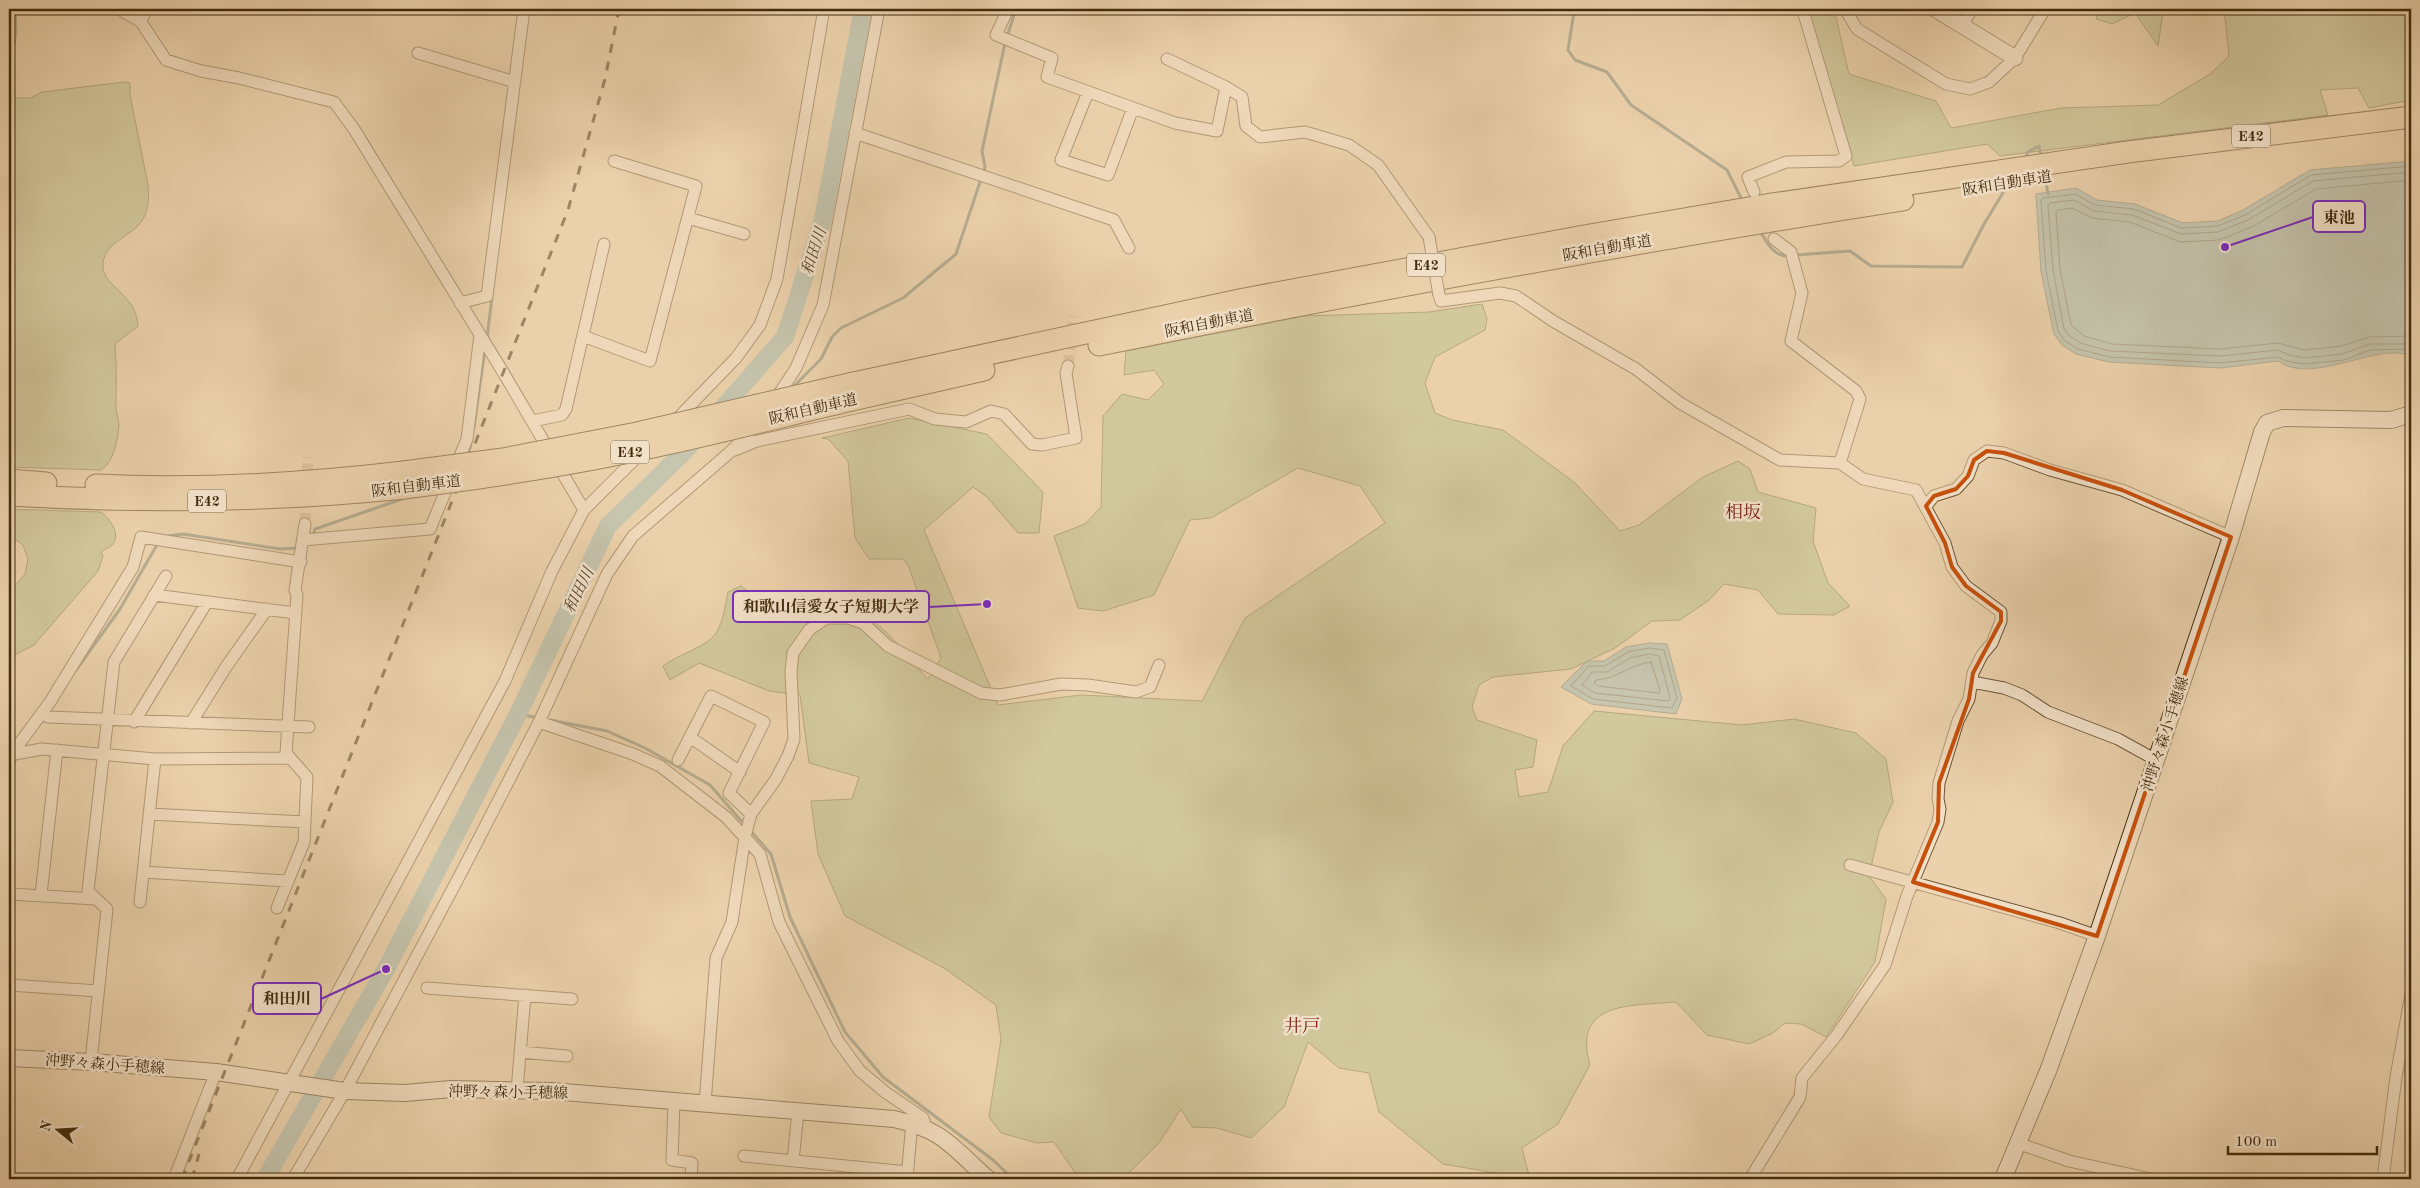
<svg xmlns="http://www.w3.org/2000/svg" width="2420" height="1188" viewBox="0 0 2420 1188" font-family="'Old Standard TT','Noto Serif JP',serif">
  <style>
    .green { fill: #b3bc8c; stroke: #7a744c }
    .water { fill: #9ab5b1; stroke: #777e6f }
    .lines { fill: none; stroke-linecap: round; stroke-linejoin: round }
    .shore { stroke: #6e705f; stroke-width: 1 }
    .stream { stroke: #777e6f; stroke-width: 3 }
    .river { stroke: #9ab5b1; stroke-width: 18 }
    .minor-tunnel { stroke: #c9b08c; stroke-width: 11; stroke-dasharray: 11 5.5; stroke-linecap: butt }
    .minor-casing { stroke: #6c5535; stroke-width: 13 }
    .tertiary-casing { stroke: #6c5535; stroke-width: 17 }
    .secondary-casing { stroke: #422c0d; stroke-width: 18 }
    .motorway-casing { stroke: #422c0d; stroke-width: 23 }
    .minor { stroke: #f2e1c9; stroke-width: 11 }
    .tertiary { stroke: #f2e1c9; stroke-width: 15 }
    .secondary { stroke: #f2e1c9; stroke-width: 16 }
    .motorway { stroke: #ebd1ac; stroke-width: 21 }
    .rail { stroke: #422c0d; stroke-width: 3; stroke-dasharray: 9 9; stroke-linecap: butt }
    .minor-bridge-casing { stroke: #6c5535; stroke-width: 13; stroke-linecap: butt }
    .motorway-bridge-casing { stroke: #422c0d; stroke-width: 23; stroke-linecap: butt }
    .minor-bridge { stroke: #f2e1c9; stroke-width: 11 }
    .motorway-bridge { stroke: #ebd1ac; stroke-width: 21 }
    .marked { fill: none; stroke: #c7500c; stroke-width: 4; stroke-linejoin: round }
    .labels { text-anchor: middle; stroke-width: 5; stroke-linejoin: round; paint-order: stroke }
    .shield { fill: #f2e1c9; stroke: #776245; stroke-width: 1 }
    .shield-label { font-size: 14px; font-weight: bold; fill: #422c0d }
    .street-label { font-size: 15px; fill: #422c0d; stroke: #f2e1c9 }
    .water-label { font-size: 16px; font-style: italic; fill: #54472e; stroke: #f2e1c9 }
    .quarter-label { font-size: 18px; fill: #7a1f14; stroke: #f2e1c9 }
    .leader { fill: none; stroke: #7b2cbf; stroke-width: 2 }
    .callout-dot { fill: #7b2cbf; stroke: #f2e1c9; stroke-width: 2 }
    .callout { fill: #f2e1c9; stroke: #7b2cbf; stroke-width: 2 }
    .callout-label { font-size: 16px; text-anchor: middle; font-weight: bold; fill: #422c0d }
  </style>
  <rect width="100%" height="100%" fill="#ebd1ac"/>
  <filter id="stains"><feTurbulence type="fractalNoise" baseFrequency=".004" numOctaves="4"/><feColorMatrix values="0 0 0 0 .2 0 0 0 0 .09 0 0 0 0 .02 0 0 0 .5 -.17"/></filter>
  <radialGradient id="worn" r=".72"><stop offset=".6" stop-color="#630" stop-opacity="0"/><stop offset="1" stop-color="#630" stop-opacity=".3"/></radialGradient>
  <!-- green -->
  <path class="green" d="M9,9H16L17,31L9,81Z
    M1808,9H1829L1828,14L1836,17L1849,74L1936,101L1951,128L2061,108L2158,105L2210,74L2229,56L2224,9H2411V100L2369,108L2358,88L2320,90L2328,115L2000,156L1987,144L1854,166Z
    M2099,9H2159L2163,12L2158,46L2135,13L2112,24L2096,19Z
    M124,82L130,83V95L148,185C149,196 149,209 143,219C133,237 101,242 103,268C105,287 136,294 138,326L115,344C117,365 116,385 116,406C116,413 119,419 119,425C118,439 114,462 101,470L9,467V88L11,98H30L42,92Z
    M1482,304L1487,319L1485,330L1435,357L1425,383L1435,413L1452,420L1503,430L1574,482L1620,531L1639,525L1703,477L1738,461L1750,469L1758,492L1816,508L1813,541L1828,583L1850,606L1834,615L1778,614L1758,590L1724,584L1709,600L1680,620L1652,621L1615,648L1571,669L1493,677L1479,685L1472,707L1477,720L1537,740L1533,767L1515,770L1519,797L1548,792L1563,746L1594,711L1742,725L1794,719L1856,733L1886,759L1893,802L1879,832L1869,876L1886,899L1875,962L1826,1037L1801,1024L1785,1023L1773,1033L1749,1044L1707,1035L1676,1002C1630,1006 1572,1001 1590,1065L1558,1124L1522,1148L1530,1179L1443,1164L1379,1112L1369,1073L1339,1068L1308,1042L1284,1107L1251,1138L1217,1128L1192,1127L1181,1109L1159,1143L1126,1176L1078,1177L1054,1142L1037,1143L1001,1133L989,1117L1001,1039L996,1005L944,968L845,916L818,854L811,801L852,799L859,777L809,763L800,695L769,691L699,663L670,680L663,666C678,655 697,650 711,639C723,628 725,606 728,592L741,586L785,620L813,600C845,603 870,614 892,638C905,651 915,667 928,679L941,658L908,565L903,559H869L855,538L848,461L828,439L822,438L909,418L987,434L1043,492L1039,533H1018L986,496L973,487L924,530L998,705L1081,695L1202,701L1245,618L1385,523L1360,486L1298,468L1211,518L1190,520L1154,595L1103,611L1078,608L1054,536L1085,524L1101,507L1103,416L1122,394L1148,400L1164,384L1154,370L1124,375L1126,351L1304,316L1429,312Z
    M9,509L101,512C109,518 122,534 112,545C109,548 104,549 101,552L103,556L98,571L34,645L9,658V593L25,574L28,559L23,545L9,534Z"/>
  <!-- water -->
  <path class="water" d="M2411,161V357C2382,339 2313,387 2278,361L2220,368L2109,362L2076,354L2062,345L2054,334L2041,272L2036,194L2076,188L2097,200L2135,204L2183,223L2218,221L2243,210L2310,170Z
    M1649,643L1667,644L1682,699L1676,714L1591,704L1561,687L1587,661H1604L1626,647Z"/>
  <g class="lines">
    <!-- shore -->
    <path class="shore" d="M2411,166L2311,175L2245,215L2218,226L2181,228L2134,209L2095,205L2075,194L2043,198L2041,200L2046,271L2058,331L2065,341L2078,349L2110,357L2220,363L2278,357L2286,361L2304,364L2344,360L2370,350L2406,349L2411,351
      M2411,172L2313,181L2248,220L2218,232L2181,234L2132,215L2094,211L2074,200L2050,203L2048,206L2053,270L2064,329L2070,336L2080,343L2110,351L2220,356L2278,350L2289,355L2304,358L2342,354L2370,344H2411
      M2411,180L2316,189L2252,227L2219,240L2180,242L2130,222L2092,218L2072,208L2058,210L2056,212L2060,269L2071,325L2084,336L2112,344L2220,349L2278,343L2304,350L2341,346L2369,337L2411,336
      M1649,648L1664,650L1677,698L1672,708L1593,699L1571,686L1589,666H1605L1628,652Z
      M1650,654L1659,656L1670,698L1668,701L1595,693L1582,685L1592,672H1607L1630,658Z
      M1651,662L1660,690L1659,693L1598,686L1594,683L1596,680C1618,679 1627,665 1651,662Z"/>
    <!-- stream -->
    <path class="stream" d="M1567,9L1574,12L1568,50L1575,60L1607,72L1631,105L1727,170L1743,202
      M1007,37L1016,9
      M2024,160L2028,152L2039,146L2041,157
      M2044,171L2048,194
      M983,173L985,167L982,151L1005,43
      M1760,231C1767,243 1774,257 1789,256
      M1796,255L1850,251L1871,266L1962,267L1984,224L2012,178
      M487,338L492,297
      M793,387L821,359L832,337L841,328L903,298L956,254L981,179
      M474,427L485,349
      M468,456L471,443
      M168,536L183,534L280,549L298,548
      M313,536L315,529L408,497
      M76,670L120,609L158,543
      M518,714L539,718
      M550,720L607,731L645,748L710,785L744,824
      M9,769L18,756
      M750,830L771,854L790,917L845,1032L883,1077L993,1160L1013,1179"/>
    <!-- river -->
    <path class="river" d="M265,1179L386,969L518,714L608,526L684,452L785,337L823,219L863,9"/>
    <!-- minor-tunnel -->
    <path class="minor-tunnel" d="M1068,366L1074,316
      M305,524L308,457"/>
    <defs>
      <path id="minor" d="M119,9L141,22L166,60L201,71L239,78L334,102L354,129L503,372L584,510
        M1008,9L996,35L1052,58L1047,77L1175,123L1217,131L1226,87
        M1845,9L1857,29L1946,84L1970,89L1989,82L2015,58L2045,9
        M141,22L146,9
        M1962,25L1972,9
        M418,53L515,82
        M1167,59L1226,87L1242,97L1246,126L1260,137L1305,132L1349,145L1378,165L1429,237
        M1088,92L1061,160L1108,175L1133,108
        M855,133L1114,220L1129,248
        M1754,192L1748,177L1786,162L1839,161L1846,156L1804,14L1800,9
        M688,218L744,234
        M1774,239L1791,252L1802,293L1791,341L1856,391L1860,399L1840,463
        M1439,295L1441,301L1500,293L1516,296L1553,321L1636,369L1680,403L1780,460L1840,463L1863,479L1916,490L1945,543L1952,567L1966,586L2001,612V621L1992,643L1982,655L1973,673L1969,699L1958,721L1939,783L1938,799L1940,809L1938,822L1907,896L1885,965L1836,1036L1802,1078L1800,1097L1750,1179
        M460,303L487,296L524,9
        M583,336L650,361L696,186L614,161
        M775,400L796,368L823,305L879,9
        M532,421L562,415L566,409L604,244
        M675,421L736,358L760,325L777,279L824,9
        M735,450L757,441L909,409L935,419L966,422L991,411L1004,414L1032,444L1042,445L1076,438L1066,373L1068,366
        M1926,506L1934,496L1956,489L1968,476L1974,460L1987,451L2004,453L2050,470L2122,490L2231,537
        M303,540L430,529L467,439L480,335
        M154,595L295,613
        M1972,682L2004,688L2022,695L2048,712L2118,739L2156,760
        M48,717L309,727
        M134,722L207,602
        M539,722L633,754L660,766L726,817L760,854L779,922L838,1041L860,1071L885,1092L923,1118L926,1127
        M191,723L226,667L267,609
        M690,737L740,772
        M9,755L42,749L155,759L290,758
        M11,755L50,702L133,567L141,537L301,562
        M678,760L711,696L764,722L729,793L751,814
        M149,814L305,822
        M1850,865L2060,923L2097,936
        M143,872L288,881
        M9,894L96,899
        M41,895L57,750
        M140,902L155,759
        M277,908L304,842L307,777L286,753L297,595L295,590L305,524
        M9,985L98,991
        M427,988L572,999
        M520,1052L567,1056
        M91,1062L107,909L88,891L114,662L166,576
        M517,1090L525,995
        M674,1102L672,1160L692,1163L691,1179
        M705,1104L716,958L732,922L745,837L751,814L776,779L788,756L794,739L791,671L793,653L809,630L826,618H848L863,623L888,646L981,693L1000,695L1061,684L1088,685L1136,692L1150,687L1159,665
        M2017,1143L2069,1161L2151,1179
        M744,1156L908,1172
        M793,1161L798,1111
        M907,1178L912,1122
        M174,1179L216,1072
        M237,1179L505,681L552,571L584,510L642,452
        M293,1179L345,1091L460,875L539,722L607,574L633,536L729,453L755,427
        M2383,1179L2396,1077L2411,994"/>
      <path id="tertiary" d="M1935,9L2015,58"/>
      <path id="secondary" d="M9,1058L91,1062L216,1072L345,1091L405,1093L451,1089L551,1091L894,1119C944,1130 952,1147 988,1179
        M2003,1179L2048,1071L2097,936L2231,537L2262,432L2267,423L2283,418L2391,420L2411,414"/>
      <path id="motorway" d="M1099,345C1366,291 1634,242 1903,200
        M849,384L1244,299L1584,236L1766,205L2128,152L2411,117
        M852,400L984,370
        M9,480L46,483
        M96,485C199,490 302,484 404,472
        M9,495C144,503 269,502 404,488"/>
    </defs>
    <!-- minor casing -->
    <use href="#minor" class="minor-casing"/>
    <!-- tertiary casing -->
    <use href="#tertiary" class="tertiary-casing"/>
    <!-- secondary casing -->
    <use href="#secondary" class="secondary-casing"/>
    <!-- motorway casing -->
    <use href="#motorway" class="motorway-casing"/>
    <!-- minor -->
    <use href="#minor" class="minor"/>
    <!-- tertiary -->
    <use href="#tertiary" class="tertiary"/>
    <!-- secondary -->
    <use href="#secondary" class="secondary"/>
    <!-- motorway -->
    <use href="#motorway" class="motorway"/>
    <!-- rail -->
    <path class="rail" d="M182,1179L568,210L605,79L619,9
      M192,1179L199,1154"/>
    <defs>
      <path id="minor-bridge" d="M1429,237L1439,295"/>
      <path id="motorway-bridge" d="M404,472L503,459L637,433L849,384
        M404,488C494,477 583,463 671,443C731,430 791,414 852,400"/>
    </defs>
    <!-- minor-bridge casing -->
    <use href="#minor-bridge" class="minor-bridge-casing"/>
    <!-- motorway-bridge casing -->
    <use href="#motorway-bridge" class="motorway-bridge-casing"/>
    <!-- minor-bridge -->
    <use href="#minor-bridge" class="minor-bridge"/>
    <!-- motorway-bridge -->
    <use href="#motorway-bridge" class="motorway-bridge"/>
  </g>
  <!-- marked area -->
  <path d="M0 0H2420V1188H0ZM1987,451L2004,453L2122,490L2231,537L2097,936L1913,882L1938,822L1939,783L1969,699L1973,673L2001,621V612L1966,586L1952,567L1945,543L1926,506L1934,496L1956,489L1968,476L1974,460Z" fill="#ebd1ac" fill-opacity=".55" fill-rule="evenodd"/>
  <path class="marked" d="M1987,451L2004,453L2122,490L2231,537L2097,936L1913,882L1938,822L1939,783L1969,699L1973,673L2001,621V612L1966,586L1952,567L1945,543L1926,506L1934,496L1956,489L1968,476L1974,460Z"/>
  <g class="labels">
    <!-- shield labels -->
    <g class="shield">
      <rect x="2232" y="124.5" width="38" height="23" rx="4"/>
      <rect x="1407" y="253.5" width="38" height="23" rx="4"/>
      <rect x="611" y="440.5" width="38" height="23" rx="4"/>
      <rect x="188" y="489.5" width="38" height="23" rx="4"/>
    </g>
    <g class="shield-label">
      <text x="2251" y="141">E42</text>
      <text x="1426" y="270">E42</text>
      <text x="630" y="457">E42</text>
      <text x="207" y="506">E42</text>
    </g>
    <!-- street labels -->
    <g class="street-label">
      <text transform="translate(2007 183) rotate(-9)" y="5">阪和自動車道</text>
      <text transform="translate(1607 248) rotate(-10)" y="5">阪和自動車道</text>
      <text transform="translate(1209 323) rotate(-11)" y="5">阪和自動車道</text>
      <text transform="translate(813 409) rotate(-13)" y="5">阪和自動車道</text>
      <text transform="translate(416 486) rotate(-7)" y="5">阪和自動車道</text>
      <text transform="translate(2165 734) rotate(-72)" y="5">沖野々森小手穂線</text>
      <text transform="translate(105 1064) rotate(4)" y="5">沖野々森小手穂線</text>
      <text transform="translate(508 1092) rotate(1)" y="5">沖野々森小手穂線</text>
    </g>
    <!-- water labels -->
    <g class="water-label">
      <text transform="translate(813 251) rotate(-72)" y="6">和田川</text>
      <text transform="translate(578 590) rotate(-64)" y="6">和田川</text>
    </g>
    <!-- quarter labels -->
    <g class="quarter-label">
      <text x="1743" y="518">相坂</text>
      <text x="1302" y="1032">井戸</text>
    </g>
  </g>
  <!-- callouts -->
  <path class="leader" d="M2225 247L2313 217M987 604L929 607M386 969L321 999"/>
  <g class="callout-dot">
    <circle cx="2225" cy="247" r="5"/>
    <circle cx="987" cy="604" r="5"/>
    <circle cx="386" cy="969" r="5"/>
  </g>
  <g class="callout">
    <rect x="2313" y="201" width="52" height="31" rx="5"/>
    <rect x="733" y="591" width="196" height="31" rx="5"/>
    <rect x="253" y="983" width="68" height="31" rx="5"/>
  </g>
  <g class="callout-label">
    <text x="2339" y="223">東池</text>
    <text x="831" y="612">和歌山信愛女子短期大学</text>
    <text x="287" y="1004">和田川</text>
  </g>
  <!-- margin -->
  <rect width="2420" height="1188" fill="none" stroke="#ebd1ac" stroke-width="30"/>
  <rect x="10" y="10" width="2400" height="1168" fill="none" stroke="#422c0d" stroke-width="2.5"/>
  <rect x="15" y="15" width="2390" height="1158" fill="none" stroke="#422c0d"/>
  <!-- north arrow -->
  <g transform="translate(58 1130) rotate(288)" stroke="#f2e1c9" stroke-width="4" paint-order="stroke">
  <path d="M0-4L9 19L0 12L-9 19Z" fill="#422c0d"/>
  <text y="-8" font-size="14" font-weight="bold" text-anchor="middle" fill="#422c0d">N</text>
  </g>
  <!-- scale -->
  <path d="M2228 1146v8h149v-8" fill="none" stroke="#422c0d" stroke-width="2.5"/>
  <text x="2235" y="1146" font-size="15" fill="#422c0d" stroke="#f2e1c9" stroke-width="4" paint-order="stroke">100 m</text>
  <rect width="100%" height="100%" filter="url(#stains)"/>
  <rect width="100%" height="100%" fill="url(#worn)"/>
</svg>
